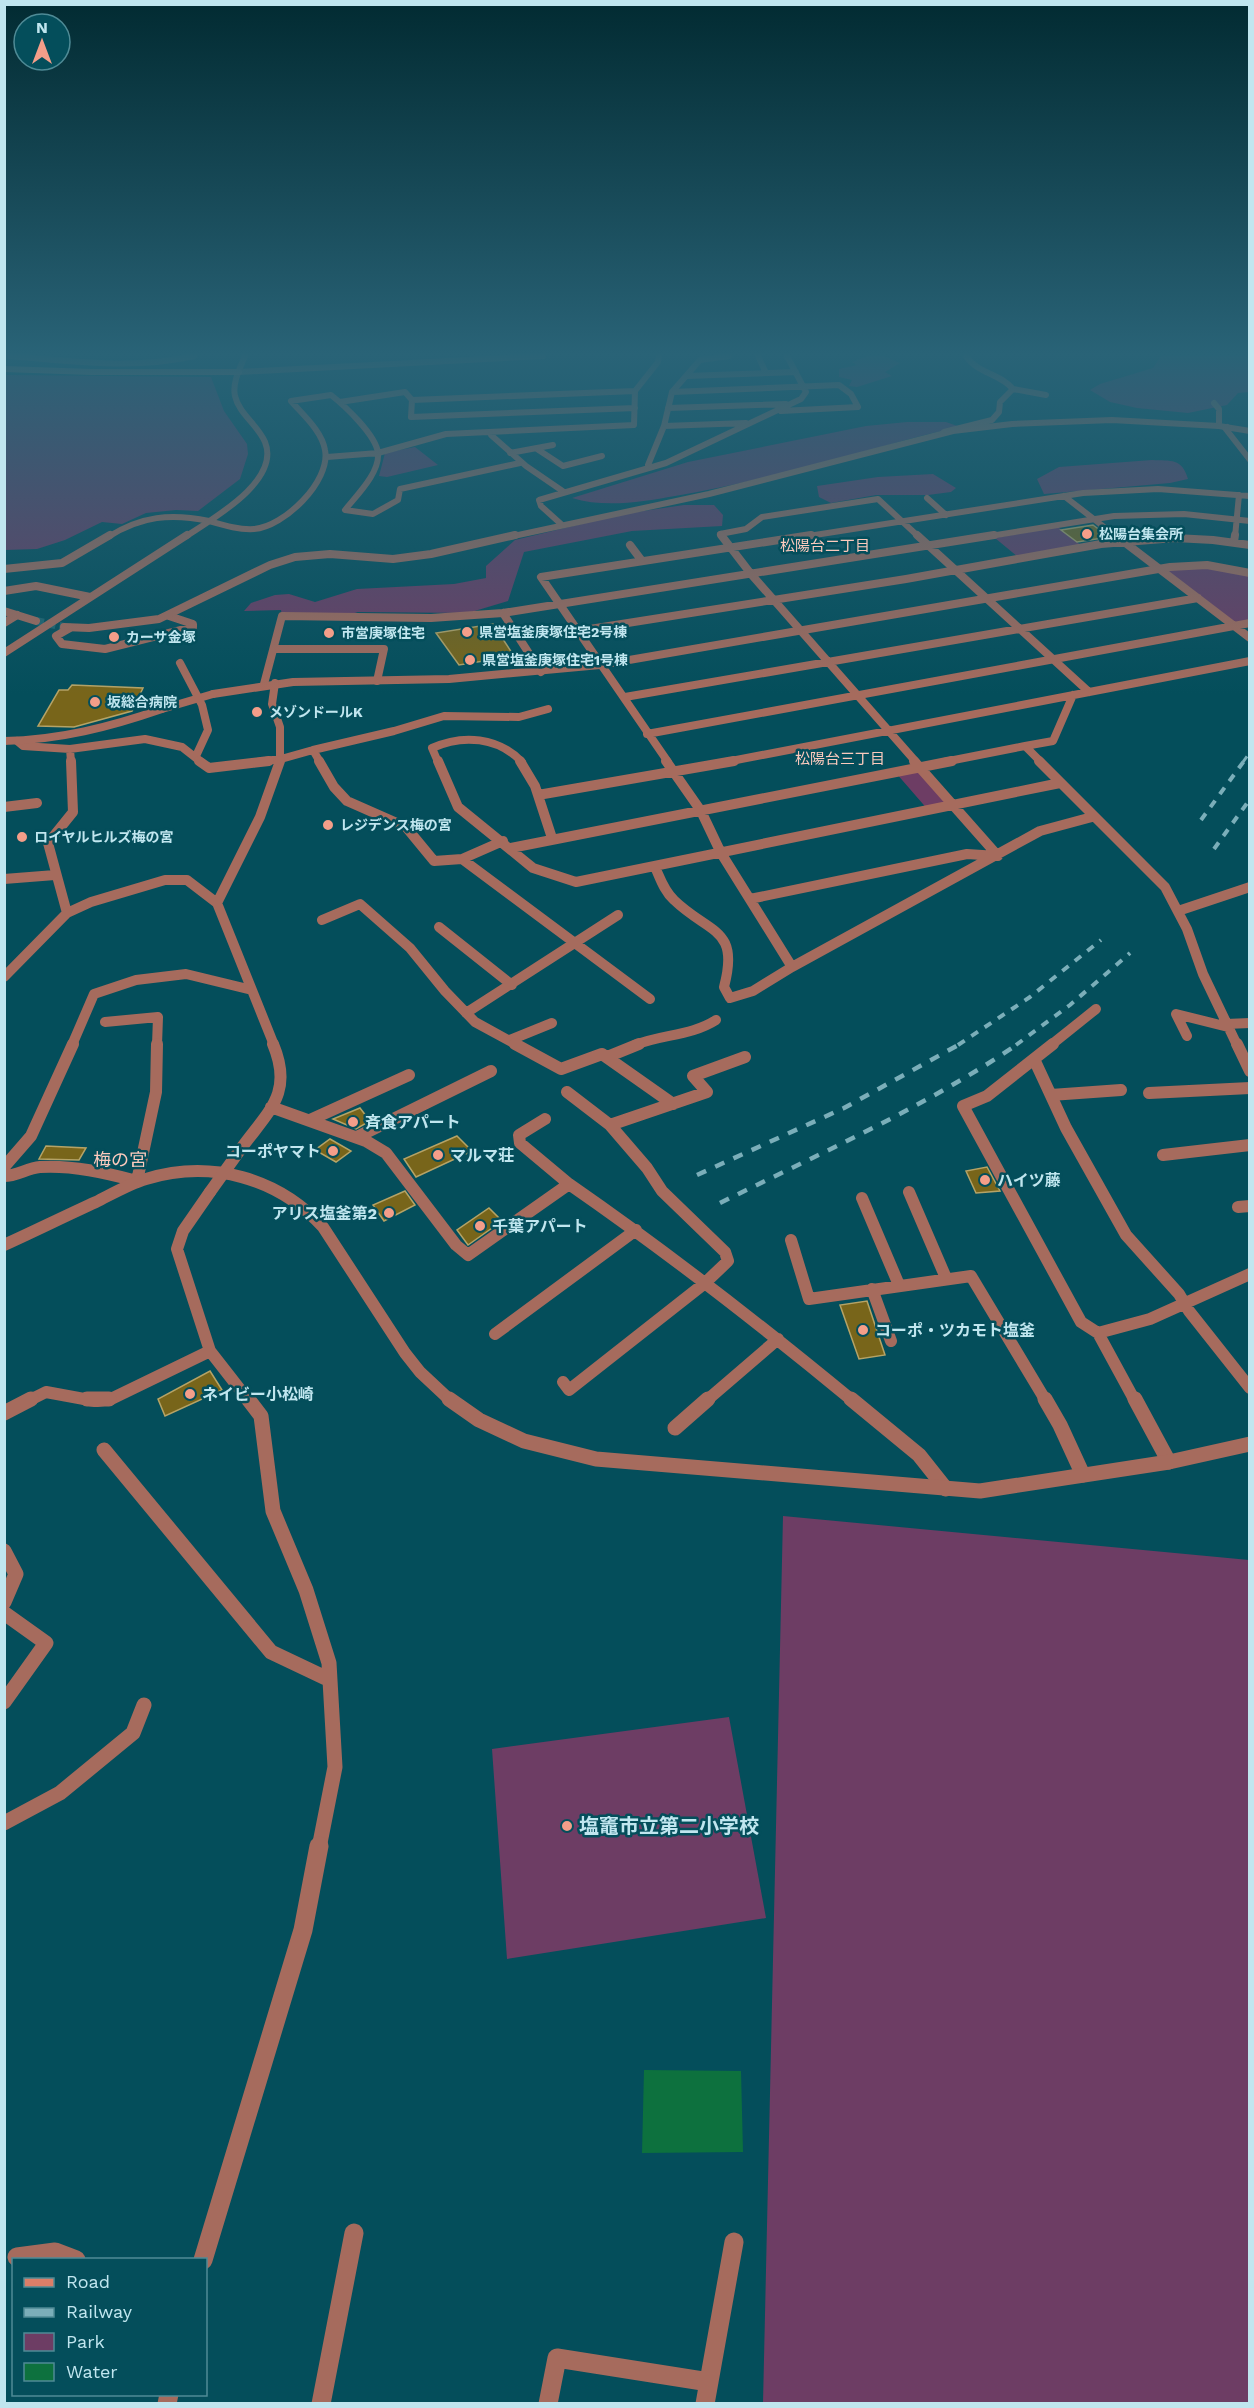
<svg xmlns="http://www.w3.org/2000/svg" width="1254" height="2408" viewBox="0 0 1254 2408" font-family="'Work Sans','Noto Sans JP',sans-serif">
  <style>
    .green { fill: #6d3d64 }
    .water { fill: #0d713e }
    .building { fill: #78651a; stroke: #b5a366; stroke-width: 1.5 }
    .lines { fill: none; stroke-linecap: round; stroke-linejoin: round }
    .tertiary-tunnel { stroke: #206571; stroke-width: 8; stroke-dasharray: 8 4; stroke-linecap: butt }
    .minor-far5 { stroke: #a66b5d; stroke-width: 6 }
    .minor-far4 { stroke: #a66b5d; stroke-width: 8 }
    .minor-far3 { stroke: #a66b5d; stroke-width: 10 }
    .minor-far2 { stroke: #a66b5d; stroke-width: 12 }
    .minor-far1 { stroke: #a66b5d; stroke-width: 15 }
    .minor { stroke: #a66b5d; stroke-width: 19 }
    .tertiary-far3 { stroke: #a66b5d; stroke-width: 6 }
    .tertiary-far2 { stroke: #a66b5d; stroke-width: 8 }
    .tertiary-far1 { stroke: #a66b5d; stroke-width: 12 }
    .tertiary { stroke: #a66b5d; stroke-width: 15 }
    .secondary { stroke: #db7e68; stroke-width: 6 }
    .rail-far2 { stroke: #7baeb9; stroke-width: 3; stroke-dasharray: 7 7; stroke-linecap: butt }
    .rail-far1 { stroke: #7baeb9; stroke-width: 4; stroke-dasharray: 8 8; stroke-linecap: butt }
    .rail { stroke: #7baeb9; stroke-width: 4.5; stroke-dasharray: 10 10; stroke-linecap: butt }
    .minor-bridge { stroke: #a66b5d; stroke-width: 12 }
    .tertiary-bridge { stroke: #a66b5d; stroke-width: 8 }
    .poi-dot { fill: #f49e89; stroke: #044e5b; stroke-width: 2 }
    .labels { text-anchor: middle; stroke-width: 5; stroke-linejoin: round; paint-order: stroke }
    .far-poi-label { font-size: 14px; font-weight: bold; fill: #c0e6ef; stroke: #044e5b; text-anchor: start }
    .far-neighbourhood-label { font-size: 15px; fill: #fccabd; stroke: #044e5b }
    .poi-label { font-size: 16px; font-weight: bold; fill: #c0e6ef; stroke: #044e5b; text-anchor: start }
    .neighbourhood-label { font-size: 18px; fill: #fccabd; stroke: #044e5b }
    .near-poi-label { font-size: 20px; font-weight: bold; fill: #c0e6ef; stroke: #044e5b; text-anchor: start }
  </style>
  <rect width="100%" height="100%" fill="#044e5b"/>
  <!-- green -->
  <path class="green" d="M868,356H884L900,363L885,372L892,376L857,387L849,386L852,380L839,377V369L857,365L852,362Z
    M1161,356H1249V392L1238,393L1227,405L1188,413L1137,408L1110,402L1090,390L1100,384L1153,368Z
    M5,375L211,377L224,411L247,444L248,454L240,479L198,511L176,510L146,513L122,524L102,522L65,540L37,549L5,550Z
    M907,422H946L963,428C931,431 901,442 870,450C806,467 741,485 675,496C642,502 604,508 572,498L688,462L866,426Z
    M415,447L438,465L387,477L379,476L385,453Z
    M1152,460C1171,461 1182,458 1188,479L1170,483L1044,494L1037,479L1059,467Z
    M933,474L956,488L951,492L928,495H876L831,503L819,497L817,486L878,477Z
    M684,505H714L723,515L722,526L632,531L524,552L508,601L468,613L355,612L363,615L282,616L281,610L244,611L251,603L275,595L289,594L315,602L357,589L454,584L486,578V566L515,540L623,514Z
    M1058,527L1082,546L1018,557L995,538Z
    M1207,565L1249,573V622L1236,626L1161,569Z
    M923,768L955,806L929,811L896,773Z
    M783,1516L1249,1560V2403H763Z
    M729,1717L766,1918L507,1959L492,1749Z"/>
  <!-- water -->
  <path class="water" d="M644,2070L741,2071L743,2152L642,2153Z"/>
  <!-- building -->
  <path class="building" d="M1093,525L1109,537L1077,542L1061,530Z
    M493,624L514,656L459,665L436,633Z
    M72,685L143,688L132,711L74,727L38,726L59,690H68Z
    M360,1108L370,1121L356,1129L333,1119Z
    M457,1136L472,1151L416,1177L404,1159Z
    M330,1139L351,1151L336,1162L315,1150Z
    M46,1146L86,1148L79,1160L39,1159Z
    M987,1167L1000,1191L976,1193L966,1171Z
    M405,1191L415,1205L384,1221L373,1205Z
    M489,1208L502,1221L468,1245L457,1230Z
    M867,1301L885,1355L859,1359L840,1305Z
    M210,1371L222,1390L165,1416L158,1399Z"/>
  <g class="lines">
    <!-- tertiary-tunnel -->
    <path class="tertiary-tunnel" d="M36,621L64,627"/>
    <!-- minor-far5 -->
    <path class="minor-far5" d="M758,356L766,373
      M686,376L796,372
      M1013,389L1046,395
      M672,392L839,385L851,394L858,407L781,411
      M412,400L635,391
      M340,402L405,392L412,400L411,417L635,408
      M1214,403L1219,409V426
      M668,408L786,404
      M664,426L746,423
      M1227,427L1225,428L1250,460
      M491,432V435L526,466L564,492
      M944,432L992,420L999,412L1000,402L1013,389C1000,373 978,374 966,356
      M537,449L563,466L602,456
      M510,453L553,445
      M327,457L378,453L446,434L634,425L635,391L658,362L659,356
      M649,468L648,465L664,426L672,392L700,360L729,356
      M1064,496L1117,537
      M927,498L946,515
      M561,524L541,506L539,500L666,463L801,399L806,392L787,356
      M108,537C141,516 171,513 209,521C223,525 239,530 254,529C284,527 331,481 325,450C322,431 303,415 291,401L331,395C345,406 376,435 378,453C380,473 356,496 345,510L373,514L398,500L400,489L520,463
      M722,537L720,534L746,529L762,517L878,499L919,537
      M802,537L1083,493L1158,489L1250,496
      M984,537L1114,516L1184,514L1250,521
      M1235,537L1239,495"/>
    <!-- minor-far4 -->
    <path class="minor-far4" d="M721,535L751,574L916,762
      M917,535L1089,692
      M1115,535L1250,638
      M1234,542L1235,535
      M630,545L642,561
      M4,569L62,563L110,535
      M503,613L541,672
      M4,623L17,615
      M70,628L56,636L62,644L105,649L193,627V624L169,616
      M577,631L906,579L1101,544L1175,538L1213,540L1250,545
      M274,649H384L377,681
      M180,663L202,705L208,730L196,756
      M275,683L272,704L280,727V762
      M264,684L282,616L431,618L503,613L994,535
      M625,697L1198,598
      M647,734L1250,623
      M17,741L23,746L70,749L145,739L182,747L201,762
      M70,749L71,762
      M257,762L281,759L313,750
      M320,762L313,750L394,731L444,716L519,717L548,709
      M438,762L432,748C463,734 498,737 522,762
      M668,762L541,577L811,535
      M726,762L1250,661
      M944,762L1025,746
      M1041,762L1025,746L1053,741L1073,695"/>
    <!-- minor-far3 -->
    <path class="minor-far3" d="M199,761L209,768L269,761
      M319,761L334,787L347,801L406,827L434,861L462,859L503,841
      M438,761L458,807L533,868L576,882L1060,783
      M520,761L535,786L552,838
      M666,761L701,811L721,853L792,967
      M914,761L998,856
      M1039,761L1165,887L1187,929L1203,974L1237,1045
      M538,795L734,761
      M4,807L37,803
      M511,848L952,761
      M462,859L650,999
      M655,867C660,878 664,891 674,900C709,934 740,927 724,987L730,998L753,991L792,967L1040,831L1092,817
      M4,879L55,875
      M750,899L967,854L998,856
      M217,903L260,817L280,761
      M1178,911L1250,887
      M67,913L48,843L73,812L71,761
      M322,920L360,904L410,948L445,991L475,1022L517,1045
      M439,927L512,985
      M4,977L67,913L91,902L165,880H187L217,903L274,1045
      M466,1013L618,915
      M105,1022L158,1017L157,1045
      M1226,1024L1250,1023
      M1187,1036L1176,1014L1228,1027
      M510,1040L552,1023
      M72,1045L94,994L136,980L186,974L252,990
      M635,1045C662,1034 691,1036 716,1020
      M1051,1045L1096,1009"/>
    <!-- minor-far2 -->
    <path class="minor-far2" d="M515,1044L561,1069L602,1054L673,1104
      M1053,1044L987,1096L963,1106L1081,1322L1098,1333L1135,1401
      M1237,1044L1250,1071
      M607,1057L639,1044
      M1034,1059L1066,1128L1126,1235L1179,1294L1189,1311L1250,1388
      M567,1092L610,1125
      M1149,1093L1250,1088
      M1051,1095L1121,1090
      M271,1107L366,1141L386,1153L456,1245L468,1255L569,1184C667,1252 761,1325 853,1401
      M545,1119L519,1135L520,1143L569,1184
      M310,1120L409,1075
      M357,1137L491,1071
      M240,1150C268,1111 294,1094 273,1044
      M1163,1155L1250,1145
      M4,1167L31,1136L73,1044
      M4,1176C17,1176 27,1168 40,1167C73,1165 106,1173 137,1181L156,1092L157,1044
      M210,1192L183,1231L177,1249L210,1351L249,1401
      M909,1192L946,1278
      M862,1198L899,1285
      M1238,1207L1250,1206
      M791,1240L809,1299L971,1276L1046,1401
      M872,1289L891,1341
      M1098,1333L1150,1319L1250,1274
      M495,1334L636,1230
      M563,1382L569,1390L705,1283L728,1261L725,1252L662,1191L647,1168L610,1125L707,1092L693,1076L745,1057
      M28,1401L46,1392L95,1401
      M97,1401L111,1399L210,1351
      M706,1401L778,1339"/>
    <!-- minor-far1 -->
    <path class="minor-far1" d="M87,1399H109
      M248,1399L261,1416L273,1511L306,1590L329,1663L335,1767L319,1848
      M851,1399L919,1455L946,1489
      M1045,1399L1060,1425L1083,1475
      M1135,1399L1169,1462
      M4,1413L31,1399
      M675,1428L708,1399
      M104,1450L271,1652L330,1680
      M4,1551L16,1574L4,1602
      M4,1613L46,1643L4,1702
      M4,1823L60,1793L133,1733L144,1705"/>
    <!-- minor -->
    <path class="minor" d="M17,2257L55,2252L76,2260
      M203,2260L303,1930L319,1846
      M167,2404L169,2394
      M321,2404L354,2233
      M548,2404L557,2358L709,2382
      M705,2404L734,2242"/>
    <!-- tertiary-far3 -->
    <path class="tertiary-far3" d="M9,356C70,361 133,370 194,356
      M239,372L543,356
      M185,537C212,519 281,481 265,442C258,425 239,414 235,396C232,383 240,368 245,356
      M509,537L709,494L953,431L1012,424L1112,420L1219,426L1250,431"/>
    <!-- tertiary-far2 -->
    <path class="tertiary-far2" d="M4,591L36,586L90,597
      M4,611L36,621
      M64,627L89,628L159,619L270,565L295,557L330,554L393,559L431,554L515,535
      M4,653L187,535
      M213,694L293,682L449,679L600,665L1170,567L1207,565L1250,573
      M4,741C59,740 110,727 162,709"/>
    <!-- tertiary-far1 -->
    <path class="tertiary-far1" d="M4,1245C35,1231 65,1216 96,1202C112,1194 129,1184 146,1179C211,1159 278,1178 323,1227L405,1353L420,1372L451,1401"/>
    <!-- tertiary -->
    <path class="tertiary" d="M449,1399L479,1420L524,1441L596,1459L980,1491L1169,1462L1250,1444"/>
    <!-- secondary -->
    <path class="secondary" d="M4,369L92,372H239"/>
    <!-- rail-far2 -->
    <path class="rail-far2" d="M1243,762L1250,752"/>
    <!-- rail-far1 -->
    <path class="rail-far1" d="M1201,820L1244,761
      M1214,849L1250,799
      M958,1045L1030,997L1101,940
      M1016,1045L1070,1005L1130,953"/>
    <!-- rail -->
    <path class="rail" d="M697,1175L844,1108L960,1044
      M720,1203C821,1153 925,1107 1018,1044"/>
    <!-- minor-bridge -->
    <path class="minor-bridge" d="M210,1192L240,1150"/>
    <!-- tertiary-bridge -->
    <path class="tertiary-bridge" d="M162,709L213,694"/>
  </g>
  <!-- sky -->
  <linearGradient id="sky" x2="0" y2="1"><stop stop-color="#022b32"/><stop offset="0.51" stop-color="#296377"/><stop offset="1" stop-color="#296377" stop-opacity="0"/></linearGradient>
  <rect width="1254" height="694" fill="url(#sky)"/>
  <!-- markers -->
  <g class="poi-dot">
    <circle cx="1087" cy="534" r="6"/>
    <circle cx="467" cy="632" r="6"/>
    <circle cx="329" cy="633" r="6"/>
    <circle cx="114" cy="637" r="6"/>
    <circle cx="470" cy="660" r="6"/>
    <circle cx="95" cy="702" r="6"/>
    <circle cx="257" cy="712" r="6"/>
    <circle cx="328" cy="825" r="6"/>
    <circle cx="22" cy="837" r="6"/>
    <circle cx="353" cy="1122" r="6"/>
    <circle cx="333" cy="1151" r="6"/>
    <circle cx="438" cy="1155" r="6"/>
    <circle cx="985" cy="1180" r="6"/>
    <circle cx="389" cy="1213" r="6"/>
    <circle cx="480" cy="1226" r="6"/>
    <circle cx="863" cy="1330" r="6"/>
    <circle cx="190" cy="1394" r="6"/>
    <circle cx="567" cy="1826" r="6"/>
  </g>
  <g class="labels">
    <!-- far-poi labels -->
    <g class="far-poi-label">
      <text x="1099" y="539">松陽台集会所</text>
      <text x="479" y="637">県営塩釜庚塚住宅2号棟</text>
      <text x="341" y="638">市営庚塚住宅</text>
      <text x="126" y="642">カーサ金塚</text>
      <text x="482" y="665">県営塩釜庚塚住宅1号棟</text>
      <text x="107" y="707">坂総合病院</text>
      <text x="269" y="717">メゾンドールK</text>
      <text x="340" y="830">レジデンス梅の宮</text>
      <text x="34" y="842">ロイヤルヒルズ梅の宮</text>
    </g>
    <!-- far-neighbourhood labels -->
    <g class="far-neighbourhood-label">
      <text x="825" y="551">松陽台二丁目</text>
      <text x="840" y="764">松陽台三丁目</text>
    </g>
    <!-- poi labels -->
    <g class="poi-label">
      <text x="365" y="1128">斉食アパート</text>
      <text x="321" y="1157" text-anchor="end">コーポヤマト</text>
      <text x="450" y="1161">マルマ荘</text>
      <text x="997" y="1186">ハイツ藤</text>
      <text x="377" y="1219" text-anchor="end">アリス塩釜第2</text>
      <text x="492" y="1232">千葉アパート</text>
      <text x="875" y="1336">コーポ・ツカモト塩釜</text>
      <text x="202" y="1400">ネイビー小松崎</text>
    </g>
    <!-- neighbourhood labels -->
    <g class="neighbourhood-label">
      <text x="120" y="1166">梅の宮</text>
    </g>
    <!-- near-poi labels -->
    <g class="near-poi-label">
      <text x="579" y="1833">塩竈市立第二小学校</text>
    </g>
  </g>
  <!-- border -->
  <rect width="1254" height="2408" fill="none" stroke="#c0e6ef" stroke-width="12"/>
  <!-- legend -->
  <rect x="12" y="2258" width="195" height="138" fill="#044e5b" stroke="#4f8b96" stroke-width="1.5"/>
  <rect x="24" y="2278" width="30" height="9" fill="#db7e68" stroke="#4f8b96" stroke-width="1.5"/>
  <text x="66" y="2288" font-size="18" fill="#c0e6ef">Road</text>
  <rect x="24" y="2308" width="30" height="9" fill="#7baeb9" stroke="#4f8b96" stroke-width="1.5"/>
  <text x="66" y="2318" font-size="18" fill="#c0e6ef">Railway</text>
  <rect x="24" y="2333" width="30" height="18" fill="#6d3d64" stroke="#4f8b96" stroke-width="1.5"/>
  <text x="66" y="2348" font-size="18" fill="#c0e6ef">Park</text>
  <rect x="24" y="2363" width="30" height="18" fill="#0d713e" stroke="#4f8b96" stroke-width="1.5"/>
  <text x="66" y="2378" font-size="18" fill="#c0e6ef">Water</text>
  <!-- north arrow -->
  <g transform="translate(42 42)"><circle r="28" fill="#044e5b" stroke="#4f8b96" stroke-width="1.5"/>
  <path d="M0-4.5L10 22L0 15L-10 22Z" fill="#f49e89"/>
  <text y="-9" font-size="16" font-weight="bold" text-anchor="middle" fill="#c0e6ef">N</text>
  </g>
</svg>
